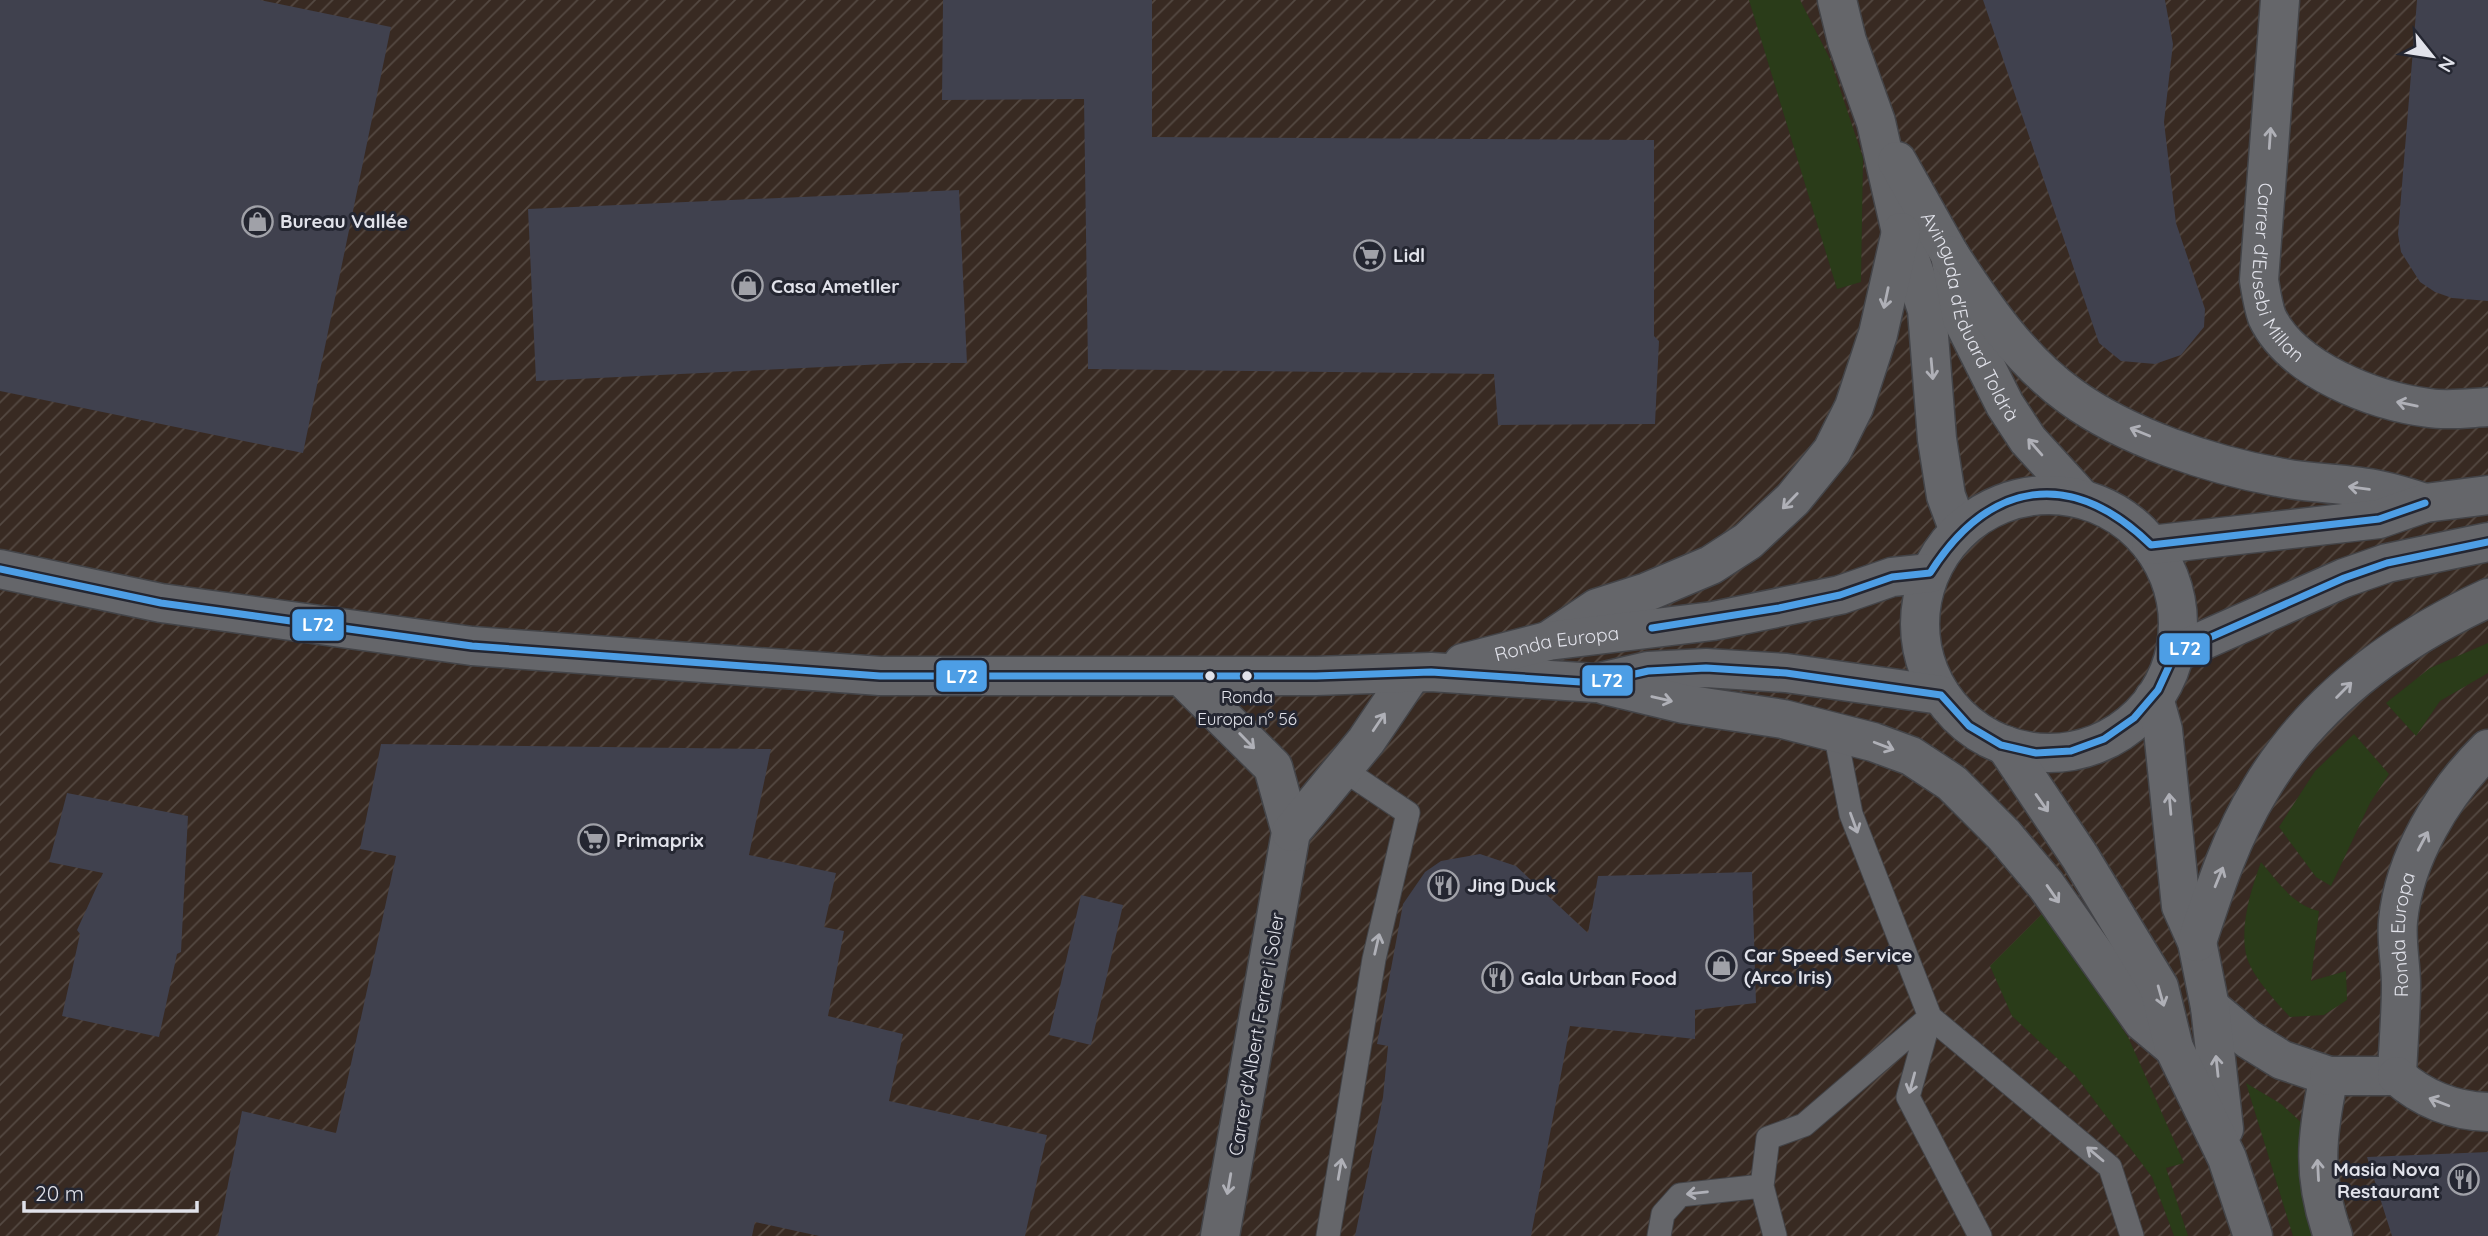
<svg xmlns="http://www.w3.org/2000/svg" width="2488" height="1236" viewBox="0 0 2488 1236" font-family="Quicksand,sans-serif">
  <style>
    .industrial { fill: url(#industrial-furrows) }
    .green { fill: #2a3c19 }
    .building { fill: #40414e }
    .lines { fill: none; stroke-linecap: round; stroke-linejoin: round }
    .service-casing { stroke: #434448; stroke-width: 25 }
    .minor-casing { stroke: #434448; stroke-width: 41 }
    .tertiary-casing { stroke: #434448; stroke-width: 41 }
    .service { stroke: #65666a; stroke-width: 23 }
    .minor { stroke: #65666a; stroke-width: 38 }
    .tertiary { stroke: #65666a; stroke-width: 38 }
    .bus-1-casing { stroke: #242631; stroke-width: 12 }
    .bus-1 { stroke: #4d9ee5; stroke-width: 7 }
    .oneway { stroke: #afb0b7 }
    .bus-dot { fill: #e1e2ea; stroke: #242631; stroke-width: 2.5 }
    .labels { text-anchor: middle; stroke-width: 6; stroke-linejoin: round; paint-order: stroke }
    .bus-label { font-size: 17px; fill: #e1e2ea; stroke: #242631 }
    .poi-label { font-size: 19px; font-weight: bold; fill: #e1e2ea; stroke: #242631; text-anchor: start }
    .street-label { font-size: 19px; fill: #e1e2ea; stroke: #242631 }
    .line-badge { stroke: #242631; stroke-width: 2.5 }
    .badge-label { font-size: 19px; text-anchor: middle; font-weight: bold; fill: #fff }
  </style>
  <defs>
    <pattern id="industrial-furrows" width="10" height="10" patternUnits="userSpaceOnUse" patternTransform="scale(1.75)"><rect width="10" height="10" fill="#382a22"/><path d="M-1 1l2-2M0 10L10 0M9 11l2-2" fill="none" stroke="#544942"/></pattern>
  </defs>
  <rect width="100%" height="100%" fill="#27282e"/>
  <!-- industrial -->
  <path class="industrial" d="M0,0H2488V1236H0Z"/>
  <!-- green -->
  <path class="green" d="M1749,0H1800L1830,59L1863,158L1861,282L1837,289Z
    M2488,643V673L2440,701L2416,736L2386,703L2430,668Z
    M2354,734L2389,774L2370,803L2331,886L2316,877L2279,827L2315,771Z
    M2261,862C2278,882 2293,905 2319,911L2311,981L2346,971L2347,1000L2324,1015L2290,1017C2276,1002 2250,974 2246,954C2240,925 2251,889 2261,862Z
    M2042,914L2075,954L2129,1039L2184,1163L2166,1168L2188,1236H2174L2152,1177L2075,1075L2012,1016L1990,966Z
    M2246,1083L2281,1104L2303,1124L2314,1236H2293Z"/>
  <!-- building -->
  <path class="building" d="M0,0H260L391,27L303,453L0,391Z
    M943,0H1152V137L1654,140V336L1659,341L1655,424L1498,425L1494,374L1088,369L1084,99L942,100Z
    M1983,0H2165L2173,44L2164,122L2176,223L2205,309L2204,327L2181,355L2155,364L2121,361L2099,343Z
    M2417,0H2488V301L2452,298L2435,292L2420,282L2401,252L2398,234Z
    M959,190L967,363H906L536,381L528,209Z
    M381,744L771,749L749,855L836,873L824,927L844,931L828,1016L903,1034L889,1101L1047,1135L1025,1236H819L755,1222L752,1236H218L242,1111L336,1133L396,856L360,849Z
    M67,793L188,816L181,952L177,954L159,1037L62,1016L80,934L77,930L103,873L49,862Z
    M1480,854L1516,866L1588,933L1598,876L1752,872L1756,1003L1695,1010V1039L1570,1026L1531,1236H1355L1383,1097L1388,1046L1377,1044L1403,904L1425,872L1441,861Z
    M1081,895L1123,905L1091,1045L1049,1035Z
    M2488,1152V1236H2392L2367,1157Z"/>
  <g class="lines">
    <defs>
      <path id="service" d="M1835,732L1851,814L1930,1017L2110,1167L2132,1236
        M1930,1017L1908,1097L1980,1236
        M1328,1236L1374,959L1408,813L1344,770
        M1659,1236L1663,1214L1680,1195L1762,1186
        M1775,1236L1762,1186L1768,1138L1804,1125L1930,1017"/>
      <g id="minor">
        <path id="s1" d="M2280,0L2259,280C2261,292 2263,306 2267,317C2292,370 2374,401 2429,408C2448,411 2469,408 2488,407"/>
        <path d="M1181,676L1273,767L1291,832L1220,1236"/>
        <path d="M1291,832L1366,741L1412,673"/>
        <path d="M2210,1007L2248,1039L2282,1060L2329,1076C2316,1137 2312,1176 2333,1236"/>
        <path d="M2329,1076H2397"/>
        <path id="s2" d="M2397,1076C2398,1046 2401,1016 2401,985C2401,964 2396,942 2398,921C2404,858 2443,793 2488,749"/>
        <path d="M2397,1076C2423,1099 2453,1111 2488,1112"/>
      </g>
      <g id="tertiary">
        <path d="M1837,0L1847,41L1876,122L1901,232L1927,310L1937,439L1946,496L1959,531"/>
        <path id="s3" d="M1897,161L1950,255L1962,319L2005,405L2028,440L2081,498"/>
        <path d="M1950,255C1983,306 2020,360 2070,396C2126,437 2211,465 2278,477C2311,484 2346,483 2379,490C2394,493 2410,498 2425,503"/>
        <circle cx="2049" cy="624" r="129"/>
        <path d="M2151,545L2379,519L2425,503L2488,495"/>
        <path d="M0,569L161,603L472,646L880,676H1316L1431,672L1596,683L1648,671L1706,668L1786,673L1941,695"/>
        <path d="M1548,641L1597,608L1647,592L1711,565L1748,541L1793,499L1832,451L1854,407L1878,334L1901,232"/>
        <path d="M2175,653L2344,578L2387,563L2488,542"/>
        <path id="s4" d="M1463,663L1548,641L1713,621L1840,595L1892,577L1930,573"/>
        <path d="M1605,685L1684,704L1783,719L1873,742L1911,756L1952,783L2004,835L2046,885L2143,1022L2174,1048"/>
        <path d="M2154,698L2163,730L2181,906L2197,942L2210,1007L2224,1129"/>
        <path d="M2005,745L2080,857L2159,987L2174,1048L2227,1158L2253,1236"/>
        <path d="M2197,942C2214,890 2231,837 2260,790C2312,702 2397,640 2488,598"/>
      </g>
    </defs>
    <!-- service casing -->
    <use href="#service" class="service-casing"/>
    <!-- minor casing -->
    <use href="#minor" class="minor-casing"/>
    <!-- tertiary casing -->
    <use href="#tertiary" class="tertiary-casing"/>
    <!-- service -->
    <use href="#service" class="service"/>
    <!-- minor -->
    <use href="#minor" class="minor"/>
    <!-- tertiary -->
    <use href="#tertiary" class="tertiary"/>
    <defs>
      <path id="bus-1" d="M0,569L161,603L472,646L880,676H1316L1431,672L1596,683L1648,671L1706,668L1786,673L1941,695L1969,726L2001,745L2036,753L2071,751L2104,739L2134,718L2158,690L2175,653L2344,578L2387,563L2488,542
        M1652,628L1779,608L1840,595L1892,577L1930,573C1989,480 2071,467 2151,545L2379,519L2425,503"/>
    </defs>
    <!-- bus-1 casing -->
    <use href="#bus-1" class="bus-1-casing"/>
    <!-- bus-1 -->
    <use href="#bus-1" class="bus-1"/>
  </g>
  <!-- one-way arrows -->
  <defs><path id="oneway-shaft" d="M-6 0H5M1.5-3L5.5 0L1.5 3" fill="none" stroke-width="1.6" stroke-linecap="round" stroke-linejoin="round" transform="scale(1.75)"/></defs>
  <g class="oneway">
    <use href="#oneway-shaft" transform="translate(2270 138) rotate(-86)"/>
    <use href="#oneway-shaft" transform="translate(1886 298) rotate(102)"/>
    <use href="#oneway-shaft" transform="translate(1932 369) rotate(85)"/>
    <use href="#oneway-shaft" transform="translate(2407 404) rotate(-168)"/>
    <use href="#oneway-shaft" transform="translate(2140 432) rotate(-158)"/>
    <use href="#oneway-shaft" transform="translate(2035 447) rotate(-131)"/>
    <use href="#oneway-shaft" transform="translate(2359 488) rotate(-173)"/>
    <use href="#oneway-shaft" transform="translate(1790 501) rotate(134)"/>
    <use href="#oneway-shaft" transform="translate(2344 690) rotate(-45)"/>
    <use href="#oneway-shaft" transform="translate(1662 699) rotate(13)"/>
    <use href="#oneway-shaft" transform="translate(1379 722) rotate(-56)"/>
    <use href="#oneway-shaft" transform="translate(1247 741) rotate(46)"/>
    <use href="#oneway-shaft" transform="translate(1884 746) rotate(21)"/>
    <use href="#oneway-shaft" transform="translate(2042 803) rotate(55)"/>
    <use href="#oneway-shaft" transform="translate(2170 804) rotate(-95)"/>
    <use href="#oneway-shaft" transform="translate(1854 823) rotate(70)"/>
    <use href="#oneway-shaft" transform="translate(2423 841) rotate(-62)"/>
    <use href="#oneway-shaft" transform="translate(2219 877) rotate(-68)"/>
    <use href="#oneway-shaft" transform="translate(2053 894) rotate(55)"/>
    <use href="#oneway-shaft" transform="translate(1377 944) rotate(-77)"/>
    <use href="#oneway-shaft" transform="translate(2161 996) rotate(74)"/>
    <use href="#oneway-shaft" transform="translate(2217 1066) rotate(-96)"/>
    <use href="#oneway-shaft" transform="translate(1912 1083) rotate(105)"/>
    <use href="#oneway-shaft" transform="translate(2439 1102) rotate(-159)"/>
    <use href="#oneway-shaft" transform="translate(2095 1154) rotate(-140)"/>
    <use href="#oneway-shaft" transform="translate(1340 1169) rotate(-80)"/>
    <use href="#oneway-shaft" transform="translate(2318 1170) rotate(-93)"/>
    <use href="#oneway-shaft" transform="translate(1229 1184) rotate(100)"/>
    <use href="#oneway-shaft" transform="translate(1697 1193) rotate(174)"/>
  </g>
  <!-- icons -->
  <defs>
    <symbol id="shop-ring" viewBox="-11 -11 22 22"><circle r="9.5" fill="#242631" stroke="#a0a1a8" stroke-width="1.5"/><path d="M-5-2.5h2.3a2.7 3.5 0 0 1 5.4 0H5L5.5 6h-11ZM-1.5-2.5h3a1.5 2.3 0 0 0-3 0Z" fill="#a0a1a8"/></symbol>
    <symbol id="supermarket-ring" viewBox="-11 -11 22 22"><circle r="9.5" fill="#242631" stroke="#a0a1a8" stroke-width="1.5"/><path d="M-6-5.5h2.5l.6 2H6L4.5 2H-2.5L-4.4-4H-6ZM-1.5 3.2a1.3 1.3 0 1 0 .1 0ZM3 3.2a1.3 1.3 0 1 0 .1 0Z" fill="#a0a1a8"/></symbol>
    <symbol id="restaurant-ring" viewBox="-11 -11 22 22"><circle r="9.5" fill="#242631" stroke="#a0a1a8" stroke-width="1.5"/><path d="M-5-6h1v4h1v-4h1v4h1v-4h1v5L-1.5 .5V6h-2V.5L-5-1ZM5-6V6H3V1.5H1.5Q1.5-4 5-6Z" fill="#a0a1a8"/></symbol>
  </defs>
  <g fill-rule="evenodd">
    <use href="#shop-ring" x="240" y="204" width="35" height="35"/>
    <use href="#supermarket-ring" x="1352" y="238" width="35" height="35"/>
    <use href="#shop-ring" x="730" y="268" width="35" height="35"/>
    <use href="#supermarket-ring" x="576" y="822" width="35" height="35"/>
    <use href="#restaurant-ring" x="1426" y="868" width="35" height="35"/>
    <use href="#shop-ring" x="1704" y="948" width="35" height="35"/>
    <use href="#restaurant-ring" x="1480" y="960" width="35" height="35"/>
    <use href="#restaurant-ring" x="2446" y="1162" width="35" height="35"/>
  </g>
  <!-- markers -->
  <g class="bus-dot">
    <circle cx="1210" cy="676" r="6"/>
    <circle cx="1247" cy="676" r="6"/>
  </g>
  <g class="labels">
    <!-- bus labels -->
    <g class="bus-label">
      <text x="1247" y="703">Ronda<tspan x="1247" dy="22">Europa nº 56</tspan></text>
    </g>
    <!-- poi labels -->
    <g class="poi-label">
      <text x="280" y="228">Bureau Vallée</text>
      <text x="1393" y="262">Lidl</text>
      <text x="771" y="293">Casa Ametller</text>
      <text x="616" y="847">Primaprix</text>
      <text x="1467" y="892">Jing Duck</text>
      <text x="1744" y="962">Car Speed Service<tspan x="1744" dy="22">(Arco Iris)</tspan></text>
      <text x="1521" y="985">Gala Urban Food</text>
      <text x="2440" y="1176" text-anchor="end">Masia Nova<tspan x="2440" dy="22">Restaurant</tspan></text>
    </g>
    <!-- street labels -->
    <g class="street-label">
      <text dy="7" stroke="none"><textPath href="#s1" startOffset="278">Carrer d'Eusebi Millan</textPath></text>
      <text dy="7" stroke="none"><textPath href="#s3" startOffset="173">Avinguda d'Eduard Toldrà</textPath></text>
      <text dy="7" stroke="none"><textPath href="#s4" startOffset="96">Ronda Europa</textPath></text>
      <text dy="7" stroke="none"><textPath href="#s2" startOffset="142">Ronda Europa</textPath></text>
      <text transform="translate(1256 1034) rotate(-80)" y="7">Carrer d'Albert Ferrer i Soler</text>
    </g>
  </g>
  <g class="line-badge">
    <rect x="291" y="608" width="54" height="34" rx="7" fill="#4d9ee5"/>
    <rect x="2158" y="632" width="53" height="34" rx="7" fill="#4d9ee5"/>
    <rect x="935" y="659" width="53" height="34" rx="7" fill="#4d9ee5"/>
    <rect x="1581" y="664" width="53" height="33" rx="7" fill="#4d9ee5"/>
  </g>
  <g class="badge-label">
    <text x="318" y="631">L72</text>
    <text x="2185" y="655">L72</text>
    <text x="962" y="683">L72</text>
    <text x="1607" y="687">L72</text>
  </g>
  <!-- north arrow -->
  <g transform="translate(2432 56) rotate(120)" stroke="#242631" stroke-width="5" paint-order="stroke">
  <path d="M0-5L12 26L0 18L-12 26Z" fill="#e1e2ea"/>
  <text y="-10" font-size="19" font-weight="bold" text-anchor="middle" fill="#e1e2ea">N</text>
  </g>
  <!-- scale -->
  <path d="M24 1201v10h173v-10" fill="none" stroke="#e1e2ea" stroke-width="3.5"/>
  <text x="35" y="1201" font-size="21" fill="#e1e2ea" stroke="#242631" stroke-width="5" paint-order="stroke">20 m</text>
</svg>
